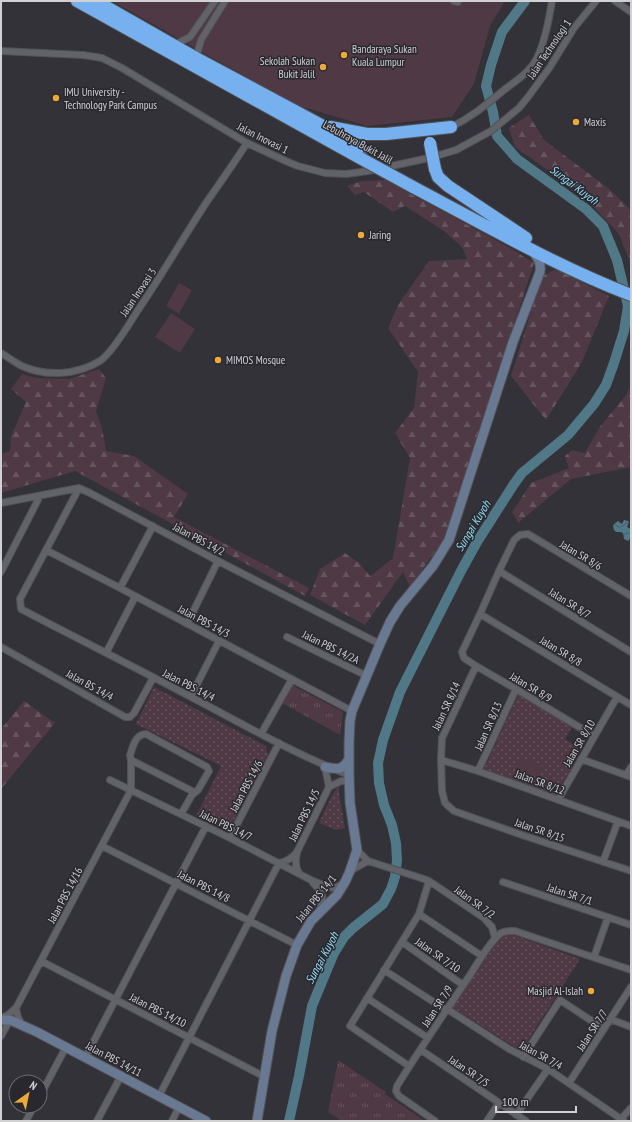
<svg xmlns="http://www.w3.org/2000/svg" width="632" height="1122" viewBox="0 0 632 1122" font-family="'PT Sans Narrow',sans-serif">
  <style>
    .grass { fill: url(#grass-tufts) }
    .forest { fill: url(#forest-firs) }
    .park { fill: url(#park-dots) }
    .garden { fill: #4e3945 }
    .water { fill: url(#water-waves) }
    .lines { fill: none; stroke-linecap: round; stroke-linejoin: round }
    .river { stroke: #507886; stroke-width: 10 }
    .street-casing { stroke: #515156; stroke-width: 8 }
    .secondary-casing { stroke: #515156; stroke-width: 11 }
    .highway-casing { stroke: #515156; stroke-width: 14 }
    .street { stroke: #626269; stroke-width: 6 }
    .secondary { stroke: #687991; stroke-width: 9 }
    .highway { stroke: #77b0ef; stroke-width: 12 }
    .highway-bridge-casing { stroke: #515156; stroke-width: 14; stroke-linecap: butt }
    .highway-bridge { stroke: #77b0ef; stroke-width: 12 }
    .poi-dot { fill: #ebaa39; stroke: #28282e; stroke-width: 1.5 }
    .labels { text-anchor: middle; stroke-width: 3; stroke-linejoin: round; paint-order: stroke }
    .poi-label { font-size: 11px; fill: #d1d1d5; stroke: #28282e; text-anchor: start }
    .street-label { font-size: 11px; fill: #d1d1d5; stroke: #28282e }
    .water-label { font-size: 12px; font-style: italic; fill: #97dff7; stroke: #28282e }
  </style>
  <defs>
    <pattern id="grass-tufts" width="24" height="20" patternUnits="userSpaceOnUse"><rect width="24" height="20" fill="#4e3945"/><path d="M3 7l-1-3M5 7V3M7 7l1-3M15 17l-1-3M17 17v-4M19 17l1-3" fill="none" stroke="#66555f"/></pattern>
    <pattern id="forest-firs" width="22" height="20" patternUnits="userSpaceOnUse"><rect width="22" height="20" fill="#4e3945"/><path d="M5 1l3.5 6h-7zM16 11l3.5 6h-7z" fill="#66555f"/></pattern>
    <pattern id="park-dots" width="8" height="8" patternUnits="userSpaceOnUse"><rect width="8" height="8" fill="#4e3945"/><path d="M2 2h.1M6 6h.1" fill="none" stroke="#66555f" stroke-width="1.8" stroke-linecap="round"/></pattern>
    <pattern id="water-waves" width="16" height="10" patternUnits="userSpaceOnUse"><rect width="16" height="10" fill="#507886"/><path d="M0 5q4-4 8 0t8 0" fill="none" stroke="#49616a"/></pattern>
  </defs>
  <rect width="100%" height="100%" fill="#323238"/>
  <!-- grass -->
  <path class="grass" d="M292,685L343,712L340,735L282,703Z
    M338,1060L386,1092L385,1094L425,1121H342L328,1112Z"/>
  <!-- forest -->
  <path class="forest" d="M529,115L544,140L608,188L631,210V273L629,259L619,234L580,193L515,147L509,128Z
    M385,180L510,248L534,263L445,537L410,587L403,572L365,625L310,595L320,569L345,553L359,563L370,576L393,558L410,458L395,433L414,408L418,372L388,328L398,305L429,261L467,259L462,247L444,231L405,206L393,212L364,192L355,195L347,186L362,181Z
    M556,269L609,296L582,362L546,420L511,376L542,276Z
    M99,369L106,378L96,411L102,428L106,451L134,456L188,494L174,517L309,588L305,596L75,471L1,493V454L10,451L11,436L26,402L11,389L22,374L37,378L69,379Z
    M631,384V467L571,479L518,523L512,512L531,483L569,468L565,456L572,450L585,453L599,428L626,395Z
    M24,701L55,723L1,789V729Z"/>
  <!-- park -->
  <path class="park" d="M154,687L266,746L268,755L231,826L222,828L196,816L221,766L136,724Z
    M518,695L572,727L565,739L581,750L556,795L484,769Z
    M339,785V794L345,828L336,830L319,823L332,795Z
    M508,933L580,959L521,1051L452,1007L499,939Z"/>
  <!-- garden -->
  <path class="garden" d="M112,1H505L490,26L474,84L452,117L367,126L296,105Z
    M179,283L192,290L179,314L166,306Z
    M171,313L195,329L180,353L155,337Z
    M520,758L543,766L539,779L516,771Z"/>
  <!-- water -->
  <path class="water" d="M624,520L628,521L629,522L627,527L631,529V536L629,540L628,541L624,539L623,533L620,532H616L614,530L613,526L614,524L618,521L622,524Z"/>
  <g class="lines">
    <!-- river -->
    <path class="river" d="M289,1121L299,1076L312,1006L326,972L334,953L344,937L353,928L383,904L391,889L395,877L397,860L396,843L392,825L384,805L379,783L378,763L383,740L400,692L461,571L477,542L514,484L522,473L568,435L594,404L606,385L614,363L624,331L628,306L617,260L603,226L586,209L517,159L497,136L493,112L486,86L491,65L502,32L525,1"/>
    <defs>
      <path id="street" d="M454,1L458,2
        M615,1L631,12
        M174,45L190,37L215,1
        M1,51L83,55L102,58L122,68L247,143L288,162L298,166L325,173L346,174L368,171L429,158L456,150L491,131L519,108L528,97L550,67L574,28L596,1
        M196,58L201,40L225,1
        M451,127C472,117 487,104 504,90C517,80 530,72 537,58C545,41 549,20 552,1
        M1,353C8,357 14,362 22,366C46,377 77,375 100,361C112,353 130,323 138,310C162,275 183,238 206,203C220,183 234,163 247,143
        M79,488L20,599L21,609C78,639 135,667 191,697C243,724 294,754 349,775
        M1,503L79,488L90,493L218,561L380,644
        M46,550L120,588L352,711
        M499,571L631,652
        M1,572L40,496
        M120,588L153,526
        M480,614L631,705
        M187,624L218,561
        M287,637L367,676
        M1,647L125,717H130L134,713L153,678
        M106,653L135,597
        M476,666L442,738L441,760L442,791L445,803L454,811L519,834L631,871
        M191,696L219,641
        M261,734L292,679
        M594,736L516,689L476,666L464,658L462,652L480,614L499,571L514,540L520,535L528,534L631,596
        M581,759L631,777
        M131,760L194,792
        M441,760L478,771L631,826
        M325,767L329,787
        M478,771L516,689
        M626,775L631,767
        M110,780L230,838L311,880L327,887L335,888L344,883
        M558,800L617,697
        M230,838L279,743
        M102,846L297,945
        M357,850L368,861L424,879L429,881L484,918L492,927L495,938
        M297,853C295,861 295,867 299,873
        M603,862L618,821
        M279,863C287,862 292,858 297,852L329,787L341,781H345L349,784
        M350,871L368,861
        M503,882L631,925
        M313,883C323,893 325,897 319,911
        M419,914L482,956
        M402,942L463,985
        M594,957L608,917
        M41,961L265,1077
        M384,970L446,1010
        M367,998L428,1038
        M16,1008L18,1017L22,1025
        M447,1009L509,1049L548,1069L624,1121
        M1,1018L8,1015L16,1008L131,790V760L130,755C133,747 135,734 146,734L207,767L209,771L198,790L192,795L181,814
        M610,1019L631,1027
        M1,1036L10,1020
        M421,1050L526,1121
        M523,1057L560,1000L604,1029
        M85,1058L206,826
        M409,1066L350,1026L419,914L429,881
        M569,1083L631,987
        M40,1096L66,1047
        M159,1096L279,863
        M516,1115L548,1069
        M621,1119L631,1108
        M26,1121L34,1106
        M97,1121L121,1076
        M172,1121L179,1107
        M435,1121L399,1096L396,1091L397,1086C420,1049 445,1012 470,975C478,963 489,942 501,933C506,930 510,931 515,931L631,970
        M487,1121L499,1103"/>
      <path id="secondary" d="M325,767C337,769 342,771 349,759
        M1,1020H10L37,1032L206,1121
        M257,1121L272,1031L286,976L297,945L311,921L337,895L345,882L350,871L357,850L350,803L349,775V743L350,721L352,711L380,644L390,622L400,606L433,566L449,540L513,342L540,272C541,263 539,259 533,252"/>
      <path id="highway" d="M77,1L360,158
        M96,1L196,58L323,126L362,150
        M330,127L367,134H386L451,127
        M435,169L438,177L448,186L526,238
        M413,187C485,225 556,266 631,295"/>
    </defs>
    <!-- street casing -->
    <use href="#street" class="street-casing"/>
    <!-- secondary casing -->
    <use href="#secondary" class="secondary-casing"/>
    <!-- highway casing -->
    <use href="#highway" class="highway-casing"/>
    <!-- street -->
    <use href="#street" class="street"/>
    <!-- secondary -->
    <use href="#secondary" class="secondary"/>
    <!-- highway -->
    <use href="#highway" class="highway"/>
    <defs>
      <path id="highway-bridge" d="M430,143L435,169
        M360,158L413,187"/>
    </defs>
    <!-- highway-bridge casing -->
    <use href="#highway-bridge" class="highway-bridge-casing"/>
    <!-- highway-bridge -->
    <use href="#highway-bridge" class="highway-bridge"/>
  </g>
  <!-- markers -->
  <g class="poi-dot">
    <circle cx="344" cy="55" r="4"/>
    <circle cx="323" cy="67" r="4"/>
    <circle cx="56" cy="98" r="4"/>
    <circle cx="576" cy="122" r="4"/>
    <circle cx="361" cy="235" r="4"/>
    <circle cx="218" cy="360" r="4"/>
    <circle cx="591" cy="991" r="4"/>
  </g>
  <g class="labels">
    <!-- poi labels -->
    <g class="poi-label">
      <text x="352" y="53">Bandaraya Sukan<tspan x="352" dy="13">Kuala Lumpur</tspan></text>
      <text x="315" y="65" text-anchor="end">Sekolah Sukan<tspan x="315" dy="13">Bukit Jalil</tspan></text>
      <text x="64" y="96">IMU University -<tspan x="64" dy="13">Technology Park Campus</tspan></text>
      <text x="584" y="126">Maxis</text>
      <text x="369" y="239">Jaring</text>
      <text x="226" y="364">MIMOS Mosque</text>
      <text x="583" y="995" text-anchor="end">Masjid Al-Islah</text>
    </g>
    <!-- street labels -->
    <g class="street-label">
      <text transform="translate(549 49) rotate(-56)" y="4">Jalan Technologi 1</text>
      <text transform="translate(263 138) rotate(27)" y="4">Jalan Inovasi 1</text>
      <text transform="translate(358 142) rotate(29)" y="4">Lebuhraya Bukit Jalil</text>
      <text transform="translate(138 292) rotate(-56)" y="4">Jalan Inovasi 3</text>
      <text transform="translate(199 539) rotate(28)" y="4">Jalan PBS 14/2</text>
      <text transform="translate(581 555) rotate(31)" y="4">Jalan SR 8/6</text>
      <text transform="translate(570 603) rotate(32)" y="4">Jalan SR 8/7</text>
      <text transform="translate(204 621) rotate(28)" y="4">Jalan PBS 14/3</text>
      <text transform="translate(331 647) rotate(26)" y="4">Jalan PBS 14/2A</text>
      <text transform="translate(561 651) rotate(31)" y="4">Jalan SR 8/8</text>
      <text transform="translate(90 685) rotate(29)" y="4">Jalan BS 14/4</text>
      <text transform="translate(189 685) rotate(27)" y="4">Jalan PBS 14/4</text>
      <text transform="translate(531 687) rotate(31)" y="4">Jalan SR 8/9</text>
      <text transform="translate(446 706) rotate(-65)" y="4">Jalan SR 8/14</text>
      <text transform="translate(488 726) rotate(-66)" y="4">Jalan SR 8/13</text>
      <text transform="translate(579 743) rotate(-60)" y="4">Jalan SR 8/10</text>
      <text transform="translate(540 782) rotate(20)" y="4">Jalan SR 8/12</text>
      <text transform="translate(246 786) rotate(-62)" y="4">Jalan PBS 14/6</text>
      <text transform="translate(304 815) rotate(-64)" y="4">Jalan PBS 14/5</text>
      <text transform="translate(226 825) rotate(26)" y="4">Jalan PBS 14/7</text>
      <text transform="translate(540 830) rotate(19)" y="4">Jalan SR 8/15</text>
      <text transform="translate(204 886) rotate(27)" y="4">Jalan PBS 14/8</text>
      <text transform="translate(570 894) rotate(18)" y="4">Jalan SR 7/1</text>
      <text transform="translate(65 895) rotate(-62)" y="4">Jalan PBS 14/16</text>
      <text transform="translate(316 898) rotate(-51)" y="4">Jalan PBS 14/1</text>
      <text transform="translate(475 902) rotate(36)" y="4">Jalan SR 7/2</text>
      <text transform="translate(438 955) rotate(35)" y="4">Jalan SR 7/10</text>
      <text transform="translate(437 1006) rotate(-57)" y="4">Jalan SR 7/9</text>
      <text transform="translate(158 1010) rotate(27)" y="4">Jalan PBS 14/10</text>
      <text transform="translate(592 1030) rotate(-57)" y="4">Jalan SR 7/7</text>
      <text transform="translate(541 1055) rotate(29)" y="4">Jalan SR 7/4</text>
      <text transform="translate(114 1059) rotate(28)" y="4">Jalan PBS 14/11</text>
      <text transform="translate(469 1071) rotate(34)" y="4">Jalan SR 7/5</text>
    </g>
    <!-- water labels -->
    <g class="water-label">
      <text transform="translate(574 185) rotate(37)" y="4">Sungai Kuyoh</text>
      <text transform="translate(473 526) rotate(-59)" y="4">Sungai Kuyoh</text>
      <text transform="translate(322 958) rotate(-62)" y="4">Sungai Kuyoh</text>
    </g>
  </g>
  <!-- border -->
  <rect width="632" height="1122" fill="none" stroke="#d1d1d5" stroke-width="4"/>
  <!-- north arrow -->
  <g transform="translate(28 1094) rotate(33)"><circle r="19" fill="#28282e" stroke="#6c6c71"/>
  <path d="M0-3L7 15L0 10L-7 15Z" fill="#ebaa39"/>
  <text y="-6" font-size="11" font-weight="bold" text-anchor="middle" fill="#d1d1d5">N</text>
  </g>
  <!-- scale -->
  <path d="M496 1106v6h80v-6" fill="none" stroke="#d1d1d5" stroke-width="2"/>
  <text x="502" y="1106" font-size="12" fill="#d1d1d5" stroke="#28282e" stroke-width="3" paint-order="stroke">100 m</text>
</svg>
